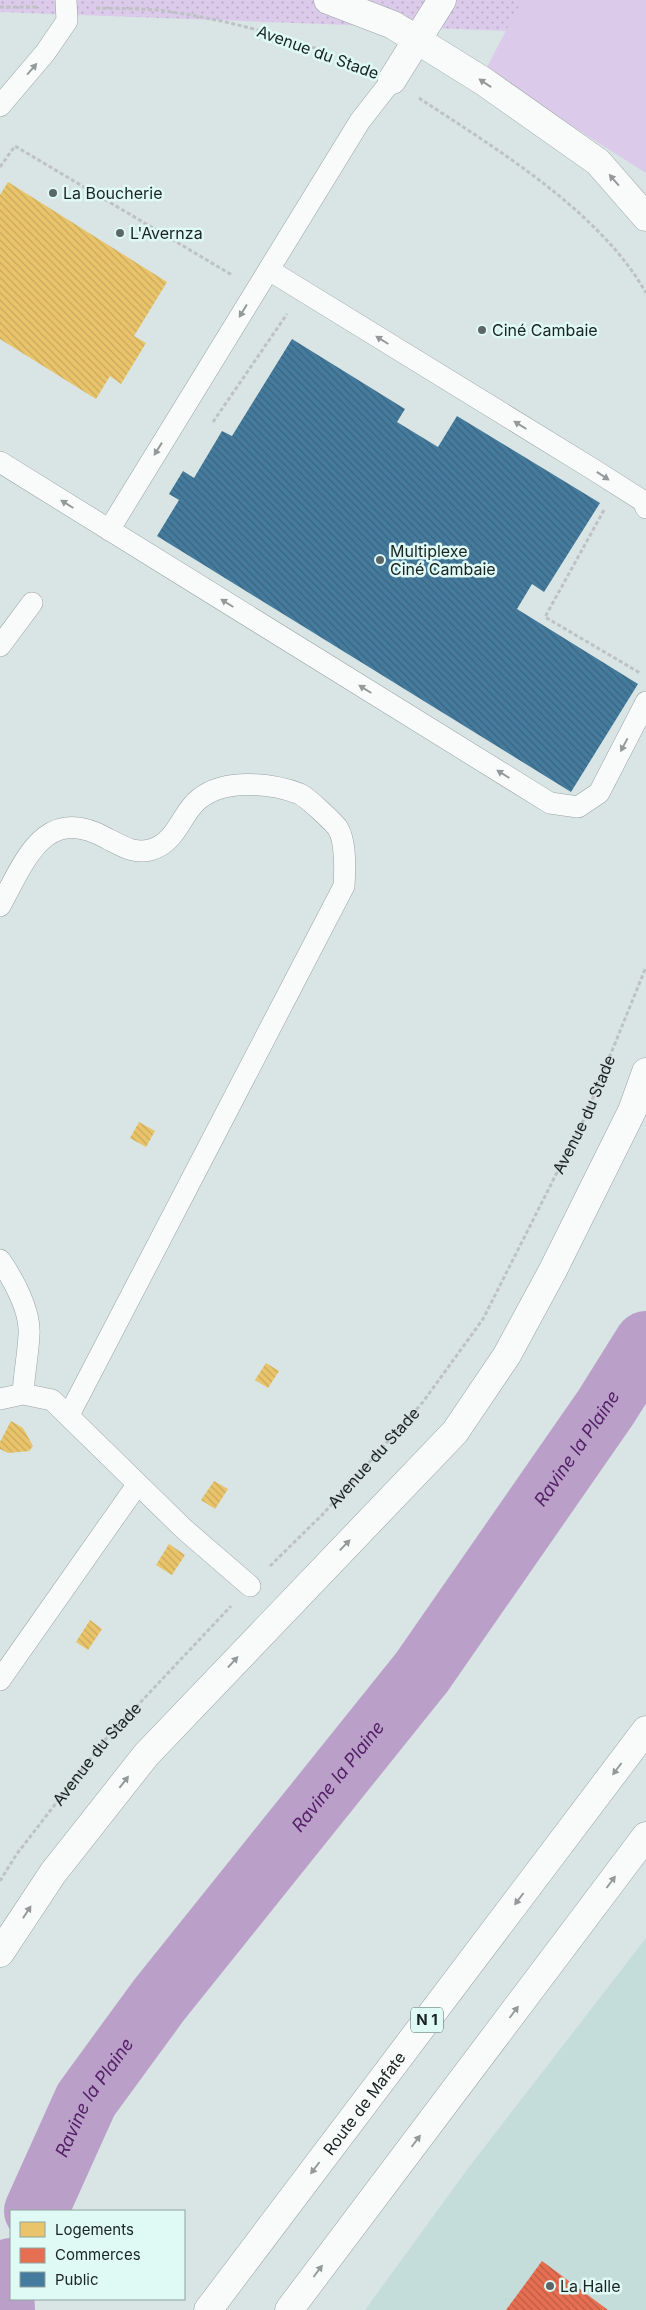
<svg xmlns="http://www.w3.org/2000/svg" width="646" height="2310" viewBox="0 0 646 2310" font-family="Inter,sans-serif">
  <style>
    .built { fill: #c5ddda }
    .grass { fill: url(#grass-dots) }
    .garden { fill: #dbcaea }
    .homes { fill: url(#homes-back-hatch) }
    .shops { fill: url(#shops-back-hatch) }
    .public { fill: url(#public-back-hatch) }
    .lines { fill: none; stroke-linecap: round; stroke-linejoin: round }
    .river { stroke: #baa0c9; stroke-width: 64 }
    .service-casing { stroke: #98a3a1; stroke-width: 22 }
    .tertiary-casing { stroke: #98a3a1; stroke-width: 29 }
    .trunk-casing { stroke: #98a3a1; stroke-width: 29 }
    .path { stroke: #bec2c2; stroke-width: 3; stroke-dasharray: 4 2.5; stroke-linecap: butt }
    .service { stroke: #f9fbfb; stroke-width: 21 }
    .tertiary { stroke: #f9fbfb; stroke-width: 28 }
    .trunk { stroke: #f9fbfb; stroke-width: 28 }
    .oneway { fill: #949a99 }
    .poi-dot { fill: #5c6765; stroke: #dff9f5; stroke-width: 2 }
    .labels { text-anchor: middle; stroke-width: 5; stroke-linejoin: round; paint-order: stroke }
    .shield { fill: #dff9f5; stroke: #546361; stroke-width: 1 }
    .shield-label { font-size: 15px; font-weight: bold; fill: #192321 }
    .street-label { font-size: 16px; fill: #192321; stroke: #dff9f5 }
    .poi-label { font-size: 16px; fill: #192321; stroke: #dff9f5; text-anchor: start }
    .water-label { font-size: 18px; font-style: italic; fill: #552068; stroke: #dff9f5 }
  </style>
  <defs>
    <pattern id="grass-dots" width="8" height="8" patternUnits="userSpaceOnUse" patternTransform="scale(1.25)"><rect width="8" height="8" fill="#dbcaea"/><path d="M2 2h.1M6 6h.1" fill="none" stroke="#bbadc8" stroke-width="1.8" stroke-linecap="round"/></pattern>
    <pattern id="homes-back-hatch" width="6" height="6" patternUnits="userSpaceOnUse" patternTransform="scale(1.25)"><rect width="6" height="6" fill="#e9c46a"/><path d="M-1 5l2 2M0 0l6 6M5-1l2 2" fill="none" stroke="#c7a85c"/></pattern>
    <pattern id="shops-back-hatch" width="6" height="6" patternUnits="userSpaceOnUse" patternTransform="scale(1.25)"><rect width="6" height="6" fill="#e76f51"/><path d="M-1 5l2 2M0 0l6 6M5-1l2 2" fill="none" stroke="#ba5b43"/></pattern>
    <pattern id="public-back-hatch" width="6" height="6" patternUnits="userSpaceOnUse" patternTransform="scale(1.25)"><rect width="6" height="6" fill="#457b9d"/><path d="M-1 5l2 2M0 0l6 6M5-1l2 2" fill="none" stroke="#396480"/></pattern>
  </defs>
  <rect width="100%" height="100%" fill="#d8e5e4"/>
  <!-- built -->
  <path class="built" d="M646,1938V2310H365L469,2167Z"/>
  <!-- grass -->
  <path class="grass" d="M0,0H646V36L0,12Z"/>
  <!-- garden -->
  <path class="garden" d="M522,0H646V173L485,71Z"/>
  <!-- homes -->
  <path class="homes" d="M8,182L167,282L134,336L146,343L121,384L110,376L96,399L0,339V195Z
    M139,1122L155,1131L146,1147L130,1138Z
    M266,1363L279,1371L268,1388L255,1380Z
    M11,1421L23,1428L33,1446L29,1451L8,1453L0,1449V1442Z
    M214,1481L228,1489L215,1509L201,1500Z
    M169,1544L185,1555L172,1575L156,1565Z
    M90,1620L102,1629L88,1650L76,1642Z"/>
  <!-- shops -->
  <path class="shops" d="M542,2261L608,2310H506Z"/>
  <!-- public -->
  <path class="public" d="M292,339L405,409L397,422L438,447L457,416L600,503L544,592L532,584L517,609L638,684L571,792L157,536L179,500L169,494L183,471L194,478L222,431L232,436Z"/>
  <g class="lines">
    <!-- river -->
    <g class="river">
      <path id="s1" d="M36,2211L86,2100L159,2000L422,1672L606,1407L646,1343"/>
      <path d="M3,2310L2,2293L11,2270"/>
    </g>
    <defs>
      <path id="service" d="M0,106L45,53L67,21L66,0
        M269,270L591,468L643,501L646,508
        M0,462L550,803L578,807L599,793L646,702
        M109,530L360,121L392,80
        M0,646L32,603
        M0,906C26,859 45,803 108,839C122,846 134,854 150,850C177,843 181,813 199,799C225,778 271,783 300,794C308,798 331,820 337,827C346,839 345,872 344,886L69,1415
        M0,1260C13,1279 31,1311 29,1335C28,1355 24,1374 23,1394
        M0,1399L23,1394L52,1400L184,1529L250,1586
        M0,1680L137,1485"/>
      <path id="tertiary" d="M328,0L393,25L483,81L598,162L646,217
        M0,1953L53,1873L146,1755L455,1432L507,1355L553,1270L632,1111L646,1072"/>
      <g id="trunk">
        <path d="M392,80L442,0"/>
        <path id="s4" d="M208,2310L646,1730"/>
        <path d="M289,2310L646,1836"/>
      </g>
    </defs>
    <!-- service casing -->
    <use href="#service" class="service-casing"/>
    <!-- tertiary casing -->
    <use href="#tertiary" class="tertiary-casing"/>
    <!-- trunk casing -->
    <use href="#trunk" class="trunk-casing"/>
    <!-- path -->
    <g class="path">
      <path d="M0,7H37"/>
      <path d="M96,8C121,9 148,8 172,12C239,22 302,41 364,67"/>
      <path d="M419,98C496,149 600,211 646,293"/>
      <path d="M0,167L15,146L232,275"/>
      <path d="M213,422L287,314"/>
      <path d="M604,510L545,617L640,673"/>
      <path id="s2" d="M270,1566L322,1515L423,1402L483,1319L586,1115L646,967"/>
      <path id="s3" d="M0,1881L16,1855L104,1741L231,1606"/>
    </g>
    <!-- service -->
    <use href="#service" class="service"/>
    <!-- tertiary -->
    <use href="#tertiary" class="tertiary"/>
    <!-- trunk -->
    <use href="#trunk" class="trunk"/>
  </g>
  <!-- one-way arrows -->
  <defs><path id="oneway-solid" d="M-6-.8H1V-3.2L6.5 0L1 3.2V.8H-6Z" transform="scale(1.25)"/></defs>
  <g class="oneway">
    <use href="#oneway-solid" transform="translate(32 69) rotate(-49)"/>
    <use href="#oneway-solid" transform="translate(485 83) rotate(-146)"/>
    <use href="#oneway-solid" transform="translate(614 180) rotate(-131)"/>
    <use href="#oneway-solid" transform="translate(243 311) rotate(121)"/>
    <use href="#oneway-solid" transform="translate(382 340) rotate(-148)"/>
    <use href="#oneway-solid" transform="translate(520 425) rotate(-148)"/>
    <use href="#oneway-solid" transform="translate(158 449) rotate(122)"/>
    <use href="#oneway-solid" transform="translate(603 476) rotate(33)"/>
    <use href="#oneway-solid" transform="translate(67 504) rotate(-148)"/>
    <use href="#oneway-solid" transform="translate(227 603) rotate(-148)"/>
    <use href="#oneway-solid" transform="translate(365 689) rotate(-148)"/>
    <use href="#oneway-solid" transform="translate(624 745) rotate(118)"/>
    <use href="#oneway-solid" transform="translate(503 774) rotate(-148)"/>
    <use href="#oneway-solid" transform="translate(345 1545) rotate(-46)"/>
    <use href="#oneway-solid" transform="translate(233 1662) rotate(-47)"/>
    <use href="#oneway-solid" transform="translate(617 1769) rotate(127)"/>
    <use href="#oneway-solid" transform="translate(124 1782) rotate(-52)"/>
    <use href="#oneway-solid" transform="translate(611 1882) rotate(-53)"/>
    <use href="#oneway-solid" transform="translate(519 1899) rotate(127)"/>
    <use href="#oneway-solid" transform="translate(27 1912) rotate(-57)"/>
    <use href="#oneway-solid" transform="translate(514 2012) rotate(-53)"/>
    <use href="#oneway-solid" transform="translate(416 2141) rotate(-53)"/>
    <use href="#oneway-solid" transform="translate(315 2168) rotate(127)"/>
    <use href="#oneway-solid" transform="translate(318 2271) rotate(-53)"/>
  </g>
  <!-- markers -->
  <g class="poi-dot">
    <circle cx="53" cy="193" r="5"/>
    <circle cx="120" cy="233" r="5"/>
    <circle cx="482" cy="330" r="5"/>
    <circle cx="380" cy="560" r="5"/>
    <circle cx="550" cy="2286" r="5"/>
  </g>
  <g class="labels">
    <!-- shield labels -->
    <rect class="shield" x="411" y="2007.5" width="32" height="25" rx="4"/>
    <g class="shield-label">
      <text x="427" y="2025">N 1</text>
    </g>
    <!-- street labels -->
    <g class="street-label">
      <text transform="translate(318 52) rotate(20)" y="6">Avenue du Stade</text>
      <text dy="6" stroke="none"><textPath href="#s2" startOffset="555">Avenue du Stade</textPath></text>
      <text dy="6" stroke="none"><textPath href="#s2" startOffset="150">Avenue du Stade</textPath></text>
      <text dy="6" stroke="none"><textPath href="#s3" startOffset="160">Avenue du Stade</textPath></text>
      <text dy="6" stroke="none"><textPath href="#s4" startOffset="259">Route de Mafate</textPath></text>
    </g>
    <!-- poi labels -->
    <g class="poi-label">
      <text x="63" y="199">La Boucherie</text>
      <text x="130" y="239">L'Avernza</text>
      <text x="492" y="336">Ciné Cambaie</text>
      <text x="390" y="557">Multiplexe<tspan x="390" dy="18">Ciné Cambaie</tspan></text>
      <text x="560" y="2292">La Halle</text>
    </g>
    <!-- water labels -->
    <g class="water-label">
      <text dy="6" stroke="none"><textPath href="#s1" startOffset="938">Ravine la Plaine</textPath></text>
      <text dy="6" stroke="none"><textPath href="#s1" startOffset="532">Ravine la Plaine</textPath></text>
      <text dy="6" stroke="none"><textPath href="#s1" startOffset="128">Ravine la Plaine</textPath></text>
    </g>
  </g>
  <!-- legend -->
  <rect x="10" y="2210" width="175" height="90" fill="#dff9f5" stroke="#90a3a0"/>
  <rect x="20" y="2222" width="25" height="15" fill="#e9c46a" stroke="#90a3a0"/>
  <text x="55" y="2235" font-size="15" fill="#192321">Logements</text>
  <rect x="20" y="2248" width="25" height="15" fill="#e76f51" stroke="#90a3a0"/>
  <text x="55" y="2260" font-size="15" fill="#192321">Commerces</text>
  <rect x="20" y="2272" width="25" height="15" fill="#457b9d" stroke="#90a3a0"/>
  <text x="55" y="2285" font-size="15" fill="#192321">Public</text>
</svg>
